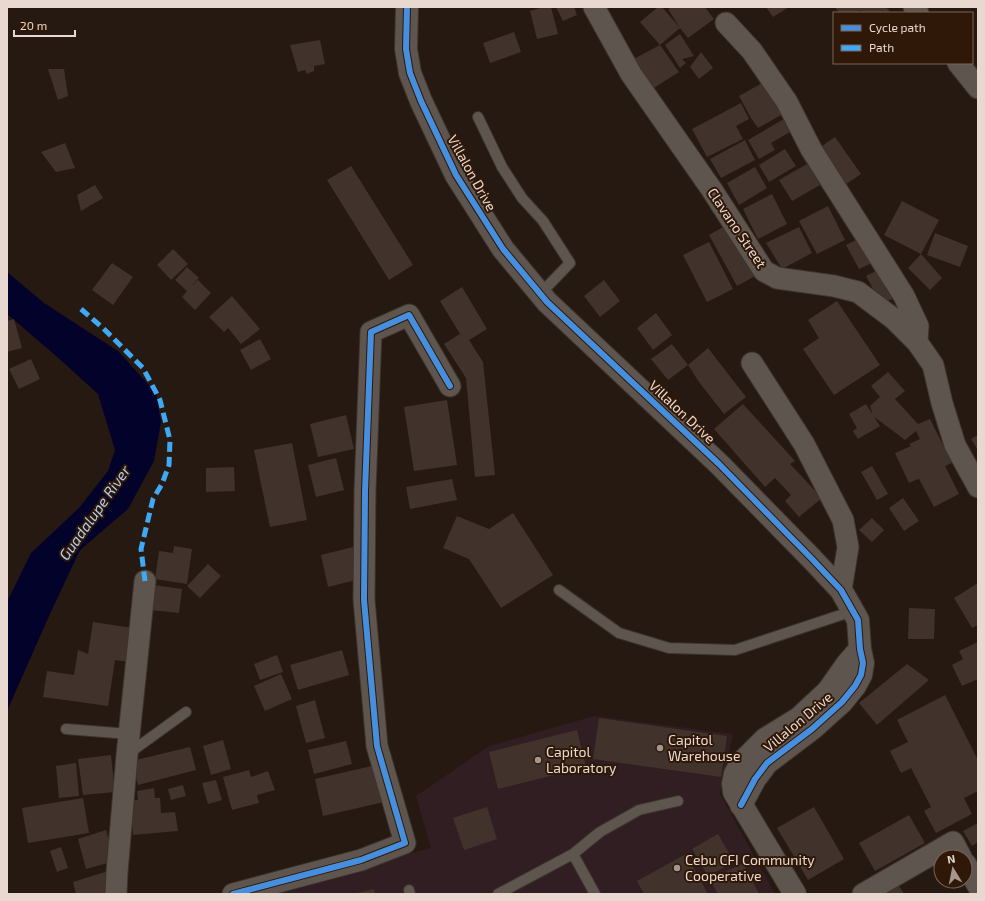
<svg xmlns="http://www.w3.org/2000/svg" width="985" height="901" viewBox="0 0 985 901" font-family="'Exo 2',sans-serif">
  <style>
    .commercial { fill: #301e22 }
    .water { fill: #03022a }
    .building { fill: #41332b }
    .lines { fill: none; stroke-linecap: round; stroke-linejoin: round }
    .service-casing { stroke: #3e342f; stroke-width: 12 }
    .minor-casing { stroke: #3e342f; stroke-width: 23 }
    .tertiary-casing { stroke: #3e342f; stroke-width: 24 }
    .service { stroke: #5f554f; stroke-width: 10 }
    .minor { stroke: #5f554f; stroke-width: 21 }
    .tertiary { stroke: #5f554f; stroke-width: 22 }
    .quiet { stroke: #3fa9f5; stroke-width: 5; stroke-dasharray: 10 5; stroke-linecap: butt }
    .cycleway-casing { stroke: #2f1808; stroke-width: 8 }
    .cycleway { stroke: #468fdf; stroke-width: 6 }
    .poi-dot { fill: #a5958c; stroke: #2f1808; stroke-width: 1.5 }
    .labels { text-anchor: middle; stroke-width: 4; stroke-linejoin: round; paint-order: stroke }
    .street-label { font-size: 14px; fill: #e9d8cf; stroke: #2f1808 }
    .poi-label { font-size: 14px; fill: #e9d8cf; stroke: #2f1808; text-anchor: start }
    .water-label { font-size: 15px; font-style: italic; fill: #b3cff0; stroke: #2f1808 }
  </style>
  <rect width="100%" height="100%" fill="#261911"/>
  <!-- commercial -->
  <path class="commercial" d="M594,716L733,734L720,794L775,894H251L431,848L416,796L489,746Z"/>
  <!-- water -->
  <path class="water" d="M7,272L44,303L118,351L156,393L161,422L154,461L128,509L80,550L49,616L7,711V603L8,600L31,553L79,508L108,471L115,450L98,394L55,355L7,314Z"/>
  <!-- building -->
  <path class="building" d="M544,7H551L558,34L537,39L530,11Z
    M556,7H574L577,15L563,21Z
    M658,7H662L680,28L660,45L640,22Z
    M672,7H705L714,19L688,38L680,28L668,9Z
    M766,7H789L773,17Z
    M835,7H884L890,10L885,13H858L864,8L857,13H839Z
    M514,32L521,52L490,63L483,43Z
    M680,34L694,56L682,59L686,63L680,68L665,45Z
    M320,40L325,64L314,66V71L307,74L305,70L298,72L290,45Z
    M660,45L679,72L649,91L630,61Z
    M701,52L713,68L699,79L690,67Z
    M48,69H64L68,96L58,100Z
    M764,82L783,114L758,128L751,118L739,96Z
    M741,103L749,119L736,126L743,139L707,157L692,129Z
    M789,116L795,129L771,143L775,150L759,159L748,140Z
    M835,137L861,174L845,185L819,148Z
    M745,140L755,160L721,178L710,159Z
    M65,143L75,168L56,172L41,152Z
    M785,149L796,166L769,182L759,165Z
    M807,164L820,185L792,201L779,180Z
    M351,166L413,265L389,280L327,180Z
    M755,167L767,188L739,205L727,183Z
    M95,185L103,198L81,211L77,195Z
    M772,194L787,224L758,239L743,209Z
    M902,201L939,220L921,254L942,278L930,290L908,268L921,254L884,235Z
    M828,206L845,240L817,254L799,221Z
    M730,223L759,274L737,286L709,235Z
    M799,227L812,253L782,269L766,243Z
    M935,233L968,246L960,267L927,255Z
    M860,238L872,263L859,269L846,245Z
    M709,242L733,289L707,302L683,255Z
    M173,249L188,264L171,280L157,265Z
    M112,263L133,277L113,305L92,290Z
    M187,267L199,278L190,287L198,280L211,293L195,310L182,297L187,291L175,280Z
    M882,268L897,297L881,304L866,276Z
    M604,280L620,301L600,317L584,296Z
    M462,287L487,329L469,340L483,362L495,475L475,477L466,378L444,344L460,334L440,301Z
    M232,296L260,329L241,344L228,328L224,332L209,317Z
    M837,301L880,365L834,395L803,349L819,338L808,320Z
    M656,313L672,335L653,350L637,328Z
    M14,319L22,348L7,352V321Z
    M260,339L271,359L251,370L240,350Z
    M672,344L688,365L668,380L651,359Z
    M708,348L746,397L724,414L699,382L688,365Z
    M31,359L40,379L19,389L9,369Z
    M888,372L905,391L895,399L918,424L930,419L952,463L945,466L959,494L934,507L919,479L923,477L909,483L895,453L911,446L909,444L920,439L916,431L905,440L873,416L870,406L880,397L871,386Z
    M447,400L457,465L414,471L404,407Z
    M743,404L795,461L790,464L822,498L799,517L785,501L791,495L775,478L765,487L714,429Z
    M866,404L880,426L858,439L853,431L857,428L849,414Z
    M346,415L354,449L318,457L310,424Z
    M978,435V450L971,439Z
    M292,443L307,520L270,527L254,450Z
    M336,458L344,490L316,497L308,465Z
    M872,466L888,494L877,500L861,472Z
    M234,467L235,491L206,492V468Z
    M452,479L457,500L410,509L406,487Z
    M903,498L919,521L904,531L889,508Z
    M513,513L553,575L501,608L469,559L443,548L457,516L489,529Z
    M872,518L884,530L872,542L859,530Z
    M174,546L192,549L187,584L155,579L159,551L173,553Z
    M353,547L360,579L328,587L321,555Z
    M208,564L221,576L200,598L187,586Z
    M978,583V625L972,628L954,598Z
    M154,585L182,589L179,613L151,610Z
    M909,608L935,609L934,639H908Z
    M93,622L133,628L129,662L115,660L108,706L43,697L47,671L74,675L78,650L88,654Z
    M978,642V679L962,686L952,665L963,659L959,651Z
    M342,650L349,675L298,690L290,665Z
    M277,655L283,672L260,680L254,664Z
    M907,664L929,680L877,725L859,703Z
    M281,674L292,699L265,711L254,686Z
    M945,695L978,760V791L964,798L972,814L936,833L924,811L931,807L911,768L901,773L890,751L908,742L897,720Z
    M315,700L325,738L306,743L296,706Z
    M599,718L727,736L721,777L593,759Z
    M577,730L586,767L498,789L489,752Z
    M223,740L231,769L211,775L203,746Z
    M346,741L352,764L314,774L308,750Z
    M190,747L196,770L138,785L132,761Z
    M111,755L115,792L83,795L78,759Z
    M76,763L79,796L59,798L56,766Z
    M376,765L384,802L323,816L315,779Z
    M249,770L251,777L268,771L275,790L257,795L259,803L232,810L223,777Z
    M216,780L222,800L208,804L202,783Z
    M183,785L186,796L171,800L168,789Z
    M154,788L155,798H160L161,813L175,812L178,831L133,835L130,800H138L137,791Z
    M83,798L89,833L28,843L22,808Z
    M487,807L497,839L464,850L453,818Z
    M814,807L844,859L808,880L777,828Z
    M909,815L925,843L875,871L859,843Z
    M978,823V842L972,846L963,831Z
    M106,830L115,861L86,869L78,839Z
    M718,834L734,862L708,876L692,849Z
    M61,847L68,868L57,872L50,851Z
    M686,854L708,894H644L637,881Z
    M743,863L759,894H718L710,880Z
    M108,871L112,894H76L73,882Z
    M895,879L904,894H887L883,887Z
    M374,889L375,894H358L357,893Z"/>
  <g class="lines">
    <defs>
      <path id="service" d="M478,117L502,167L522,198L543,221L570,263L540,294
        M559,590L619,633L669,648L735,650L853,611
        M66,729L129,734
        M128,754L186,712
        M573,854L595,894
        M409,890L410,894
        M498,894L573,854L600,832L639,810L678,801"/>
      <path id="minor" d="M594,7L631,74L712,190L764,271L777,278L834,286L858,292L894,319L917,342L933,365L942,403L955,445L978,487
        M914,7L918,13
        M726,23L752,51L787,102L811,149L904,296L918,326L917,342
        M958,63L978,88
        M752,363L804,444L843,520L848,547L841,590
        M965,863L978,886
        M116,894L117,872L127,755L145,581
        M233,894L361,860L405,843L377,746L364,600L365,491L371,332L409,315L450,386
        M863,894L953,842L961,857"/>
      <path id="tertiary" d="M407,7L406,49L410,73L421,101L456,175L503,249L547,302L719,464L812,559L841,590L858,620L860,649L863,663L861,675L855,686L842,702L812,729L767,763L755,779L741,805
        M795,894L734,792L733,784L735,774L741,763L765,739L799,718L828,691L847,664L860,649"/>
    </defs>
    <!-- service casing -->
    <use href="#service" class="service-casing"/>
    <!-- minor casing -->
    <use href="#minor" class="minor-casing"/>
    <!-- tertiary casing -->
    <use href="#tertiary" class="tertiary-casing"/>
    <!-- service -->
    <use href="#service" class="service"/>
    <!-- minor -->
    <use href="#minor" class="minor"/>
    <!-- tertiary -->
    <use href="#tertiary" class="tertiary"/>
    <!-- quiet -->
    <path class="quiet" d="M81,309L103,328L143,368L160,400L170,440L169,465L162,484L153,499L141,549L145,581"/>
    <defs>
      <path id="cycleway" d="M407,7L406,49L410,73L421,101L456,175L503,249L547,302L719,464L812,559L841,590L858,620L860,649L863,663L861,675L855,686L842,702L812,729L767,763L755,779L741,805
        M233,894L361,860L405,843L377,746L364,600L365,491L371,332L409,315L450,386"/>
    </defs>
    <!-- cycleway casing -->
    <use href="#cycleway" class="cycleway-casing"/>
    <!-- cycleway -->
    <use href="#cycleway" class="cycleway"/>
  </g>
  <!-- markers -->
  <g class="poi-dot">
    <circle cx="660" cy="748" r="4"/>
    <circle cx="538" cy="760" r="4"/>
    <circle cx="677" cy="868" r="4"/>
  </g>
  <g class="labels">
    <!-- street labels -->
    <g class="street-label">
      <text transform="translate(472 173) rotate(61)" y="5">Villalon Drive</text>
      <text transform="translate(737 228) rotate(56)" y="5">Clavano Street</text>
      <text transform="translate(682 412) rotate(43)" y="5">Villalon Drive</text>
      <text transform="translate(798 722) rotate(-40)" y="5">Villalon Drive</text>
    </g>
    <!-- poi labels -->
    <g class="poi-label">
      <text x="668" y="745">Capitol<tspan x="668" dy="16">Warehouse</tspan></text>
      <text x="546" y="757">Capitol<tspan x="546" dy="16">Laboratory</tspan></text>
      <text x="685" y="865">Cebu CFI Community<tspan x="685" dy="16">Cooperative</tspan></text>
    </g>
    <!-- water labels -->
    <g class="water-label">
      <text transform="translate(95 513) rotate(-55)" y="5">Guadalupe River</text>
    </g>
  </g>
  <!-- border -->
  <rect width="985" height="901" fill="none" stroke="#e9d8cf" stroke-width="16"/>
  <!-- legend -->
  <rect x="833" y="12" width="140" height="52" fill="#2f1808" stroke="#796558"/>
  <rect x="841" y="25" width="20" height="6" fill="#468fdf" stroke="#796558"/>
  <text x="869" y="32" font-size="12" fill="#e9d8cf">Cycle path</text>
  <rect x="841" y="45" width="20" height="6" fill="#3fa9f5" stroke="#796558"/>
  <text x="869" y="52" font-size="12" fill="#e9d8cf">Path</text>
  <!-- north arrow -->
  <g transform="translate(953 869) rotate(350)"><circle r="19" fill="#2f1808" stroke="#796558"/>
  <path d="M0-3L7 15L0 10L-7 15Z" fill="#a5958c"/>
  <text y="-6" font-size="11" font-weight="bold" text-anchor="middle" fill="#e9d8cf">N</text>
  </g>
  <!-- scale -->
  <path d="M14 30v6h61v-6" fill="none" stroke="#e9d8cf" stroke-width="2"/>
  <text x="20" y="30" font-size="12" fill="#e9d8cf" stroke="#2f1808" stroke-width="3" paint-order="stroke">20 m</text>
</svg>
